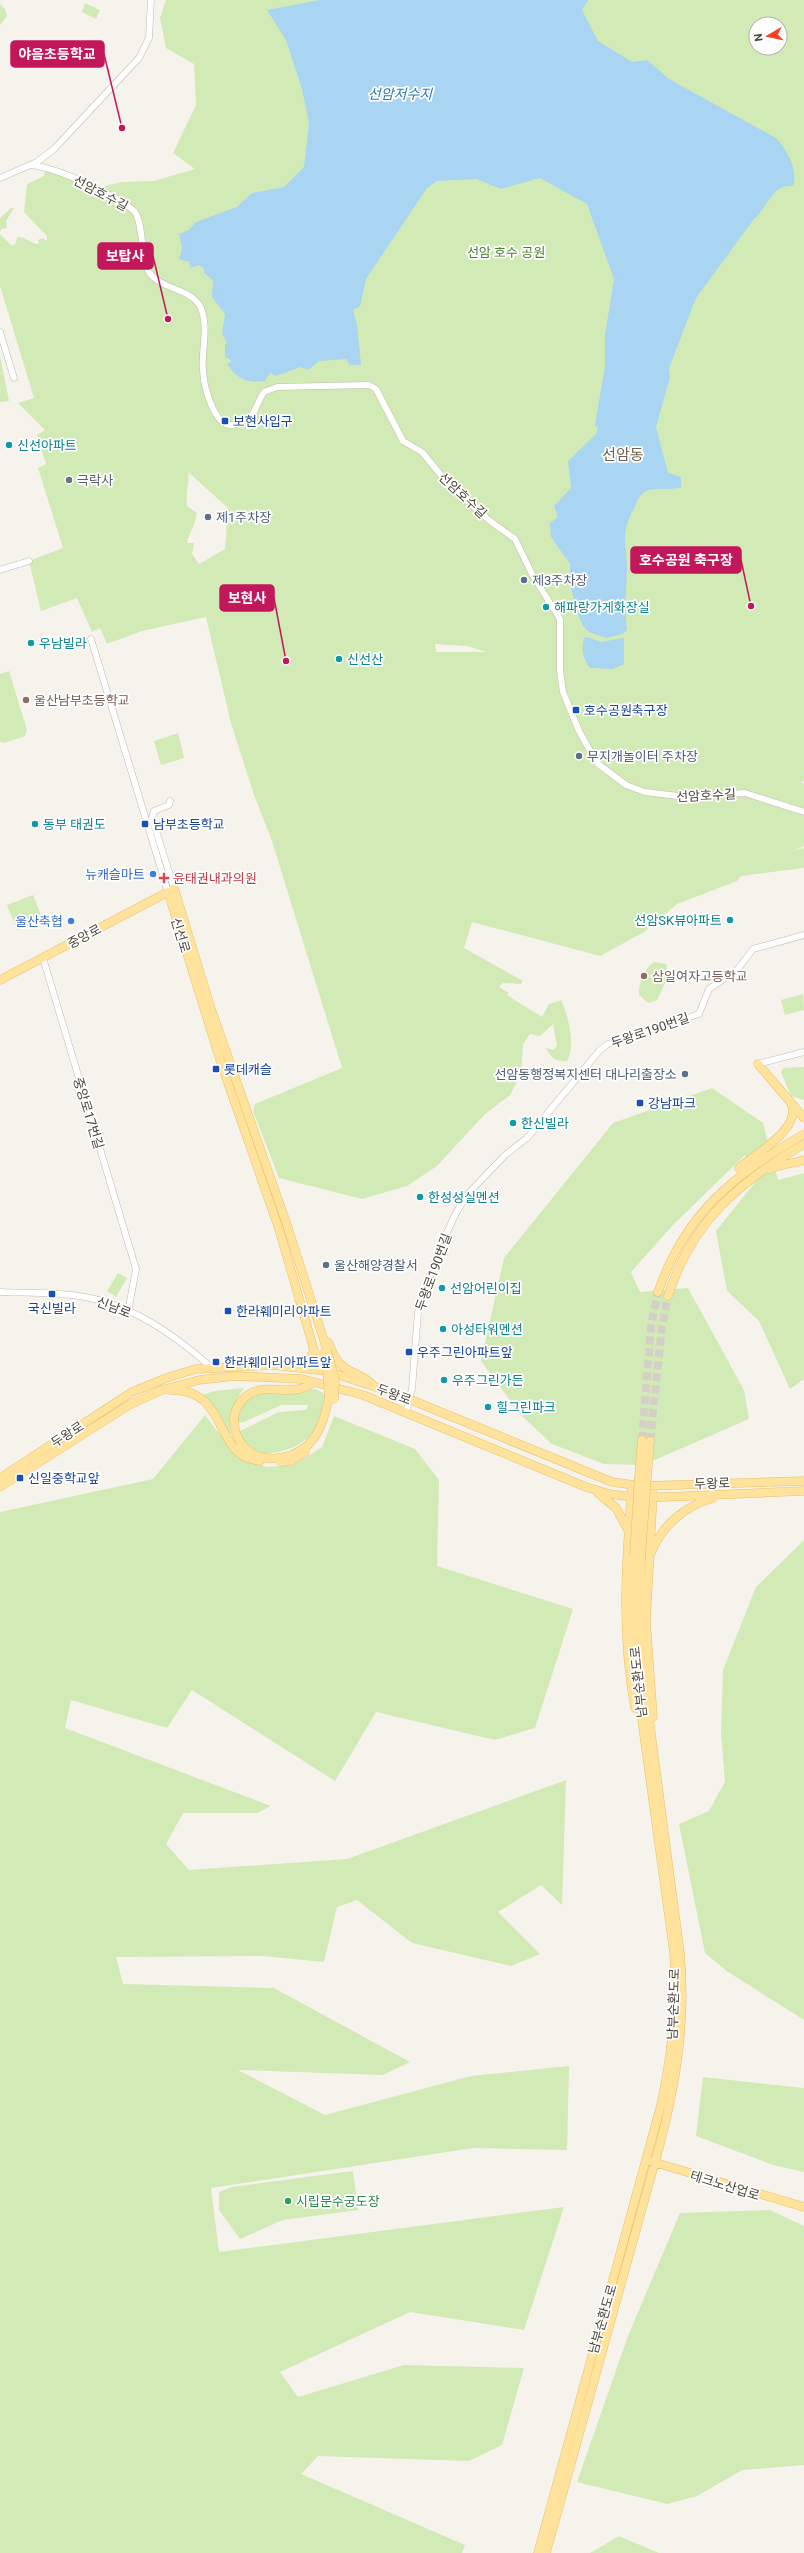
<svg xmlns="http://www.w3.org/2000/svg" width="804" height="2553" viewBox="0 0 804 2553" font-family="Roboto,'Noto Sans KR',sans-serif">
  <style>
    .green { fill: #d2eab5; fill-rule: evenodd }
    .water { fill: #a9d4f2 }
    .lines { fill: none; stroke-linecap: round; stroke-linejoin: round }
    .major-tunnel { stroke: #d4d0c8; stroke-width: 8; stroke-dasharray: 8 4; stroke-linecap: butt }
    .minor-casing { stroke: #c2bbae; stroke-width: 7 }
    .major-casing { stroke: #e6c16a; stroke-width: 9 }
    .minor { stroke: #fff; stroke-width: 6 }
    .major { stroke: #ffe39c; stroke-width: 8 }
    .major-bridge-casing { stroke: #e6c16a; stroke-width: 9; stroke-linecap: butt }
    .major-bridge { stroke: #ffe39c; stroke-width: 8 }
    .transit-dot { fill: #1a4fb4; stroke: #fff; stroke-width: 1.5 }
    .culture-dot { fill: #0f9aa8; stroke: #fff; stroke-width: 1.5 }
    .worship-dot { fill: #6b7280; stroke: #fff; stroke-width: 1.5 }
    .service-dot { fill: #5c6f8a; stroke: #fff; stroke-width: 1.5 }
    .education-dot { fill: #8d6e63; stroke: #fff; stroke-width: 1.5 }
    .shop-dot { fill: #3f7fe0; stroke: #fff; stroke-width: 1.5 }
    .health-dot { fill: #e0444e; stroke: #fff; stroke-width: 1.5 }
    .leisure-dot { fill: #2e9e5b; stroke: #fff; stroke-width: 1.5 }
    .labels { text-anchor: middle; stroke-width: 3.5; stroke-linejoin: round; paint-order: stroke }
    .street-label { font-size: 13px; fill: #4b4439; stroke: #fff }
    .park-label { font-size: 13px; fill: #4a7f2a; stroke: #fff }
    .transit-label { font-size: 13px; fill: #164399; stroke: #fff; text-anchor: start }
    .culture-label { font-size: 13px; fill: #0d838f; stroke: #fff; text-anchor: start }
    .worship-label { font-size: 13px; fill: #5b616d; stroke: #fff; text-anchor: start }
    .service-label { font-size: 13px; fill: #4e5e75; stroke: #fff; text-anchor: start }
    .education-label { font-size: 13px; fill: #785e54; stroke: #fff; text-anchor: start }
    .shop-label { font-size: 13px; fill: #366cbe; stroke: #fff; text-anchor: end }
    .health-label { font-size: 13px; fill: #be3a42; stroke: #fff; text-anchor: start }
    .leisure-label { font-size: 13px; fill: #27864d; stroke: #fff; text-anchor: start }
    .water-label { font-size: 14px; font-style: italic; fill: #2e7ab2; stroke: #fff }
    .quarter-label { font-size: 15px; fill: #6e6250; stroke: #fff }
    .leader { fill: none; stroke: #c2185b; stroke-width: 1.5 }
    .callout-dot { fill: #c2185b; stroke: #fff; stroke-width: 1.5 }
    .callout { fill: #c2185b; stroke: #c2185b; stroke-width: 1.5 }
    .callout-label { font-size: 14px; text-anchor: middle; font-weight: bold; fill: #fff }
  </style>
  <rect width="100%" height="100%" fill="#f6f3ec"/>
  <!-- green -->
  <path class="green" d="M166,0H804V781L801,782L804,784V846L792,851L804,848V868L741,876L737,881L677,904L644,932L600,956L472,922L464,948L523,981L521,984L503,983L499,987L509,993L507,995L542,1017L549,1004L561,1000C568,1015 576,1045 567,1061C555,1061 552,1059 546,1048L554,1050L557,1046L553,1024L540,1036L530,1034L523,1044L521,1074L510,1095L484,1115L437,1166L407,1186L362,1199L279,1178L253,1111L255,1104L342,1068L272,841L254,795L231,723L206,617L142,631L107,644L100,628L92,632L77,598L41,611L29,561L63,548L38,468L46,464L37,435L45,430L18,403L34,398L0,286V234L12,246L16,243L17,237C26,236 30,244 39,244L38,240L43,238L47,241V236L24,212L27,184L44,176L46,168L92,189L122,182L154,181L195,169L173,153L196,105L194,64L166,48L160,18ZM756,24H780V48H756ZM188,472L228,508L225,549L199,564L192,554L194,543H187C190,531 195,526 197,513L187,506C185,493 190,482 188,472ZM435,644L467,646L487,652H436Z
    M85,3L100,10L96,19L82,12Z
    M0,4L5,9L7,16L0,25Z
    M11,208H14L6,221L7,228L1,229L0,232V218Z
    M0,356L9,401L0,402Z
    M9,671L27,730L25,736L4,743L0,742V674Z
    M178,733L184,758L161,765L154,741Z
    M33,895L43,920L17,930L7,905Z
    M654,962L666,964L669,975L657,1000L648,1003L639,995C638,986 645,967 654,962Z
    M803,994L804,1010L785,1015L781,1000Z
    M804,1067V1100L791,1096L781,1072L783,1068Z
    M712,1088L763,1123L778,1180L804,1173V1379L790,1389L759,1321L727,1291L716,1231L757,1180L745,1155L673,1225L631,1272L640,1292L688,1288L744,1390L749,1419L643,1465L604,1464L552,1444L521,1415L481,1361L504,1258L613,1123Z
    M118,1273L127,1278L116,1297L107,1291Z
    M244,1388C232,1405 229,1416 231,1436L202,1395L215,1391Z
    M316,1389L325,1394C323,1406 321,1421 315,1430C302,1449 271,1457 250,1452L238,1432L279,1412L306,1410L308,1405H281L244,1422L236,1423C238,1414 240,1404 248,1398C264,1386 296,1389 316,1389Z
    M205,1415L231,1449L266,1467L294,1465L322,1447L334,1416L415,1449L439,1480L437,1566L573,1609L535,1728L495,1740L376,1712L335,1781L192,1690L167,1728L71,1700L65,1728L271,1806L257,1813H183L166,1844L189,1870L347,1859L566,1780L562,1905L541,1885L498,1912L540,1954L511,1966L412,1943L357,1900L337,1907L324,1962L263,1956L116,1957L123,1984L274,1988L410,2062L383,2075L238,2070L325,2115L471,2076L569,2066L567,2150L473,2148L211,2188L219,2252L564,2207L524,2330L410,2312L280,2372L298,2397L404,2365L524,2368L502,2445L469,2461L318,2456L301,2474L465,2545L462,2553H0V1512L153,1479Z
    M804,1540V2020L728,1972L705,1953L679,1824L709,1811L725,1782L721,1733L723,1670L756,1587Z
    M703,2077L804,2088V2172L773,2165L696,2136Z
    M353,2171L358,2210L283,2220L240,2239L219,2210V2192L232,2187Z
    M770,2210L804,2226V2465L742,2470L697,2496L667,2504L577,2482L628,2336L680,2213Z
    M619,2536L659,2553H590Z"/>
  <!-- water -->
  <path class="water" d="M320,0H588L582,10L598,41L632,62L647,60L669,79L776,138C787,150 798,169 793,186C772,183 767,209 754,219L696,298L669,368L670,377L656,427L668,473L681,477V487C667,492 655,485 643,493C639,496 637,502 635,506C619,536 627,542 627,571C626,592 624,609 627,630L622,634L606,638L589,632L583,626L577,612L570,583V564L551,537L550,523L558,517L554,506L571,488L568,461L596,434L598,428L595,425L605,366V335L614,279L587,204L540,178L501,189L476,179L437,181L427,188L366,279L360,306L353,310L357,325L361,365H350L346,359L319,361L308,370L301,367L276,376L270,373L265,381C248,384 237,379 227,364L231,362L230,359L225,357V344L227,343L222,334L225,314L212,297L213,280L204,273V269L199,265L190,268L189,262L179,259L182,248L179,234L189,230L196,222L237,207L252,193L284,187L304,167L309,123L302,89L286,40L267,10Z
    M587,637L601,642L624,638V664L613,669L590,668C583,658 581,650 584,638Z"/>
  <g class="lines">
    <!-- major-tunnel -->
    <path class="major-tunnel" d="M642,1440L651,1326L658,1292
      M650,1441L662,1327L668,1296"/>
    <defs>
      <path id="minor" d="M31,165C57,168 116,194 135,212C145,228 139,262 152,276C165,290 192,289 201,308C209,329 201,350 203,371C204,386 214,427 232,425C238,424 246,421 251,416C256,410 259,399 264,392L277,387L369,385L376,389L403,441L422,452L450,486L490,521L515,539L533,576L560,619V671L563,692L579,731L597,763L626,785L645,792L686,797L745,793L804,812
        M0,178L37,162L54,149L139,58L149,38L151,0
        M0,332L14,378
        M0,570L29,561
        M91,639L168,892
        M170,801L169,805L154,811L152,818L174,888
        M43,958L136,1269L128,1312
        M758,1064L804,1052
        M0,1292C26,1293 54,1292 79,1296C130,1303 175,1335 212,1368
        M406,1412L412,1389L418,1312L439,1250L455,1215L466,1196L505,1155L527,1138L600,1050L608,1044L699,1014L709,989L737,970L753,949L804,935"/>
      <path id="major" d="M174,888L211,1009L287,1225L327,1350
        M0,980L168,892L221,1063L279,1229L310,1336L314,1351L310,1357L290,1366
        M758,1064L804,1118
        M739,1168C755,1154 803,1128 791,1103
        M770,1169C781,1164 792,1164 804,1160
        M658,1292C686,1212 733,1176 804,1134
        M668,1296C692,1221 739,1182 804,1144
        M328,1342C332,1351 336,1362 345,1368C356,1376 363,1374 374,1386
        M315,1382C310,1384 304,1388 299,1389C282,1393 263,1384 248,1395C240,1401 234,1410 234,1420C235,1461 280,1469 308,1445C321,1432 325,1415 329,1398
        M170,1390C223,1389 215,1440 245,1457C249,1459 255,1460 260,1461
        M281,1462L293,1460L305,1452
        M639,1476L642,1440
        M647,1477L650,1441
        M0,1478L132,1392L169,1377L196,1369L273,1365L327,1371L394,1393L612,1482L642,1486L804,1481
        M632,1486C626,1561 621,1634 635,1708
        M0,1487L129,1405L162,1390L199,1380L235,1376L302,1379L363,1395L586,1487L609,1494L641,1498L804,1491
        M598,1493L616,1508L628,1530
        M653,1493L646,1621L653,1717
        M651,1553C662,1525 685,1506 713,1498
        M650,2161L804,2207
        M538,2553L661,2105C672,2055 677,2004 674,1953L635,1669L632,1612L634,1556
        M546,2553L660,2144C677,2080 686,2019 680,1953L640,1650L639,1613L641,1556"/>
    </defs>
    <!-- minor casing -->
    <use href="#minor" class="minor-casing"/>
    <!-- major casing -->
    <use href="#major" class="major-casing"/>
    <!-- minor -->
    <use href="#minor" class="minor"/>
    <!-- major -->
    <use href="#major" class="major"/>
    <defs>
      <path id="major-bridge" d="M327,1350L335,1380L334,1400
        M321,1353L327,1370L329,1398
        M634,1556L639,1476
        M641,1556L647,1477"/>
    </defs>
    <!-- major-bridge casing -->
    <use href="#major-bridge" class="major-bridge-casing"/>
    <!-- major-bridge -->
    <use href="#major-bridge" class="major-bridge"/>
  </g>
  <!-- markers -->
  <g class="transit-dot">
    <rect x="221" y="417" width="8" height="8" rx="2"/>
    <rect x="572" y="706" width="8" height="8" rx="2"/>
    <rect x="141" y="820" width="8" height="8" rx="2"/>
    <rect x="212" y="1065" width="8" height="8" rx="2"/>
    <rect x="636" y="1099" width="8" height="8" rx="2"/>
    <rect x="48" y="1290" width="8" height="8" rx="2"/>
    <rect x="224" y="1307" width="8" height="8" rx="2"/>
    <rect x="405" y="1348" width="8" height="8" rx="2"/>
    <rect x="212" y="1358" width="8" height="8" rx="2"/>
    <rect x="16" y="1474" width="8" height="8" rx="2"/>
  </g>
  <g class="culture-dot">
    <circle cx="9" cy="445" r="4"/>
    <circle cx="546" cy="607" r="4"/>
    <circle cx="31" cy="643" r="4"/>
    <circle cx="339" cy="659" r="4"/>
    <circle cx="35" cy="824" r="4"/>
    <circle cx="730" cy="920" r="4"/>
    <circle cx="513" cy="1123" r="4"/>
    <circle cx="420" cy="1197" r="4"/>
    <circle cx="442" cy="1288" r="4"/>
    <circle cx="443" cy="1329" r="4"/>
    <circle cx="444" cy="1380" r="4"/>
    <circle cx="488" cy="1407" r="4"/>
  </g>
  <circle class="worship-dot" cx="69" cy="480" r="4"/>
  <g class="service-dot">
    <circle cx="208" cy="517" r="4"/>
    <circle cx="524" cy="580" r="4"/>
    <circle cx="579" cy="756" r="4"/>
    <circle cx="685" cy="1074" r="4"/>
    <circle cx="326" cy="1265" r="4"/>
  </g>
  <g class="education-dot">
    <circle cx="26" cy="700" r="4"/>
    <circle cx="644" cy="976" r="4"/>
  </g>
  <g class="shop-dot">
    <circle cx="153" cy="874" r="4"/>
    <circle cx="71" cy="921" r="4"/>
  </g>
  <path class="health-dot" d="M162 872h4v4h4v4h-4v4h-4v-4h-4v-4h4z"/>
  <circle class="leisure-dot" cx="288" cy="2201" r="4"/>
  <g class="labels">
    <!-- street labels -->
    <g class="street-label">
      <text transform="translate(101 193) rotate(28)" y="5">선암호수길</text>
      <text transform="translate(463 495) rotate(43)" y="5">선암호수길</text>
      <text transform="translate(706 795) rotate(-3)" y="5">선암호수길</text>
      <text transform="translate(181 935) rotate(73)" y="5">신선로</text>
      <text transform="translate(84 936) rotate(-28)" y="5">중앙로</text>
      <text transform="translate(650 1030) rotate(-19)" y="5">두왕로190번길</text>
      <text transform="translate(89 1113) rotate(73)" y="5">중앙로17번길</text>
      <text transform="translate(433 1272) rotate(-70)" y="5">두왕로190번길</text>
      <text transform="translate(114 1307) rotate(21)" y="5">신남로</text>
      <text transform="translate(394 1394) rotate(20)" y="5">두왕로</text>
      <text transform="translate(67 1434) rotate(-33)" y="5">두왕로</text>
      <text transform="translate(712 1483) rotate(-2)" y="5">두왕로</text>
      <text transform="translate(638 1682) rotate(-96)" y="5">남부순환도로</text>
      <text transform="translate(673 2004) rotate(-88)" y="5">남부순환도로</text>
      <text transform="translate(725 2185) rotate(17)" y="5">테크노산업로</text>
      <text transform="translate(602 2319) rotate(-74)" y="5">남부순환도로</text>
    </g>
    <!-- park labels -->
    <g class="park-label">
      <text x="506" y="257">선암 호수 공원</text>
    </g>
    <!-- transit labels -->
    <g class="transit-label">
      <text x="233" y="426">보현사입구</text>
      <text x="584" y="715">호수공원축구장</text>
      <text x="153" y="829">남부초등학교</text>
      <text x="224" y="1074">롯데캐슬</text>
      <text x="648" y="1108">강남파크</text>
      <text x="52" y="1313" text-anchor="middle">국신빌라</text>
      <text x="236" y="1316">한라훼미리아파트</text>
      <text x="417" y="1357">우주그린아파트앞</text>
      <text x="224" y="1367">한라훼미리아파트앞</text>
      <text x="28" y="1483">신일중학교앞</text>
    </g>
    <!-- culture labels -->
    <g class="culture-label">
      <text x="17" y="450">신선아파트</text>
      <text x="554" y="612">해파랑가게화장실</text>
      <text x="39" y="648">우남빌라</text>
      <text x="347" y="664">신선산</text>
      <text x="43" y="829">동부 태권도</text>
      <text x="722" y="925" text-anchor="end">선암SK뷰아파트</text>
      <text x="521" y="1128">한신빌라</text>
      <text x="428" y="1202">한성성실멘션</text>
      <text x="450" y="1293">선암어린이집</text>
      <text x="451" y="1334">아성타워멘션</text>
      <text x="452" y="1385">우주그린가든</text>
      <text x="496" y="1412">힐그린파크</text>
    </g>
    <!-- worship labels -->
    <g class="worship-label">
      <text x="77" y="485">극락사</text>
    </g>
    <!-- service labels -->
    <g class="service-label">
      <text x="216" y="522">제1주차장</text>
      <text x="532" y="585">제3주차장</text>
      <text x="587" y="761">무지개놀이터 주차장</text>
      <text x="677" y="1079" text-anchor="end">선암동행정복지센터 대나리출장소</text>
      <text x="334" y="1270">울산해양경찰서</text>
    </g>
    <!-- education labels -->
    <g class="education-label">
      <text x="34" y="705">울산남부초등학교</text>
      <text x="652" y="981">삼일여자고등학교</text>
    </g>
    <!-- shop labels -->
    <g class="shop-label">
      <text x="145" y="879">뉴캐슬마트</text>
      <text x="63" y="926">울산축협</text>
    </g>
    <!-- health labels -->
    <g class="health-label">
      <text x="173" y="883">윤태권내과의원</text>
    </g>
    <!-- leisure labels -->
    <g class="leisure-label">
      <text x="296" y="2206">시립문수궁도장</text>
    </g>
    <!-- water labels -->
    <g class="water-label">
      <text x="400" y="99">선암저수지</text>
    </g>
    <!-- quarter labels -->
    <g class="quarter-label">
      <text x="623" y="460">선암동</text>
    </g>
  </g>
  <!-- callouts -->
  <path class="leader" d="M122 128L104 54M168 319L153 256M751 606L741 560M286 661L274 598"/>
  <g class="callout-dot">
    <circle cx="122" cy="128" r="4"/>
    <circle cx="168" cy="319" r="4"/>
    <circle cx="751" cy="606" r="4"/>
    <circle cx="286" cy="661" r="4"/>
  </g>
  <g class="callout">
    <rect x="11" y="41" width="93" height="26" rx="4"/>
    <rect x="98" y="243" width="55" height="26" rx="4"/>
    <rect x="631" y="547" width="110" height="26" rx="4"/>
    <rect x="220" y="585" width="54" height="26" rx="4"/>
  </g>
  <g class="callout-label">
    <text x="57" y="59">야음초등학교</text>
    <text x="125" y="261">보탑사</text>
    <text x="686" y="565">호수공원 축구장</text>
    <text x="247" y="603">보현사</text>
  </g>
  <!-- north arrow -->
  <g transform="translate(768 36) rotate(261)"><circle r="19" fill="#ffffff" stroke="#b7b4b0"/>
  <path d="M0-3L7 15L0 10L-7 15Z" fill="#fc3f1d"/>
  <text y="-6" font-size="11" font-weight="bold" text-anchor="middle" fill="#4b4439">N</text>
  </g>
</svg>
